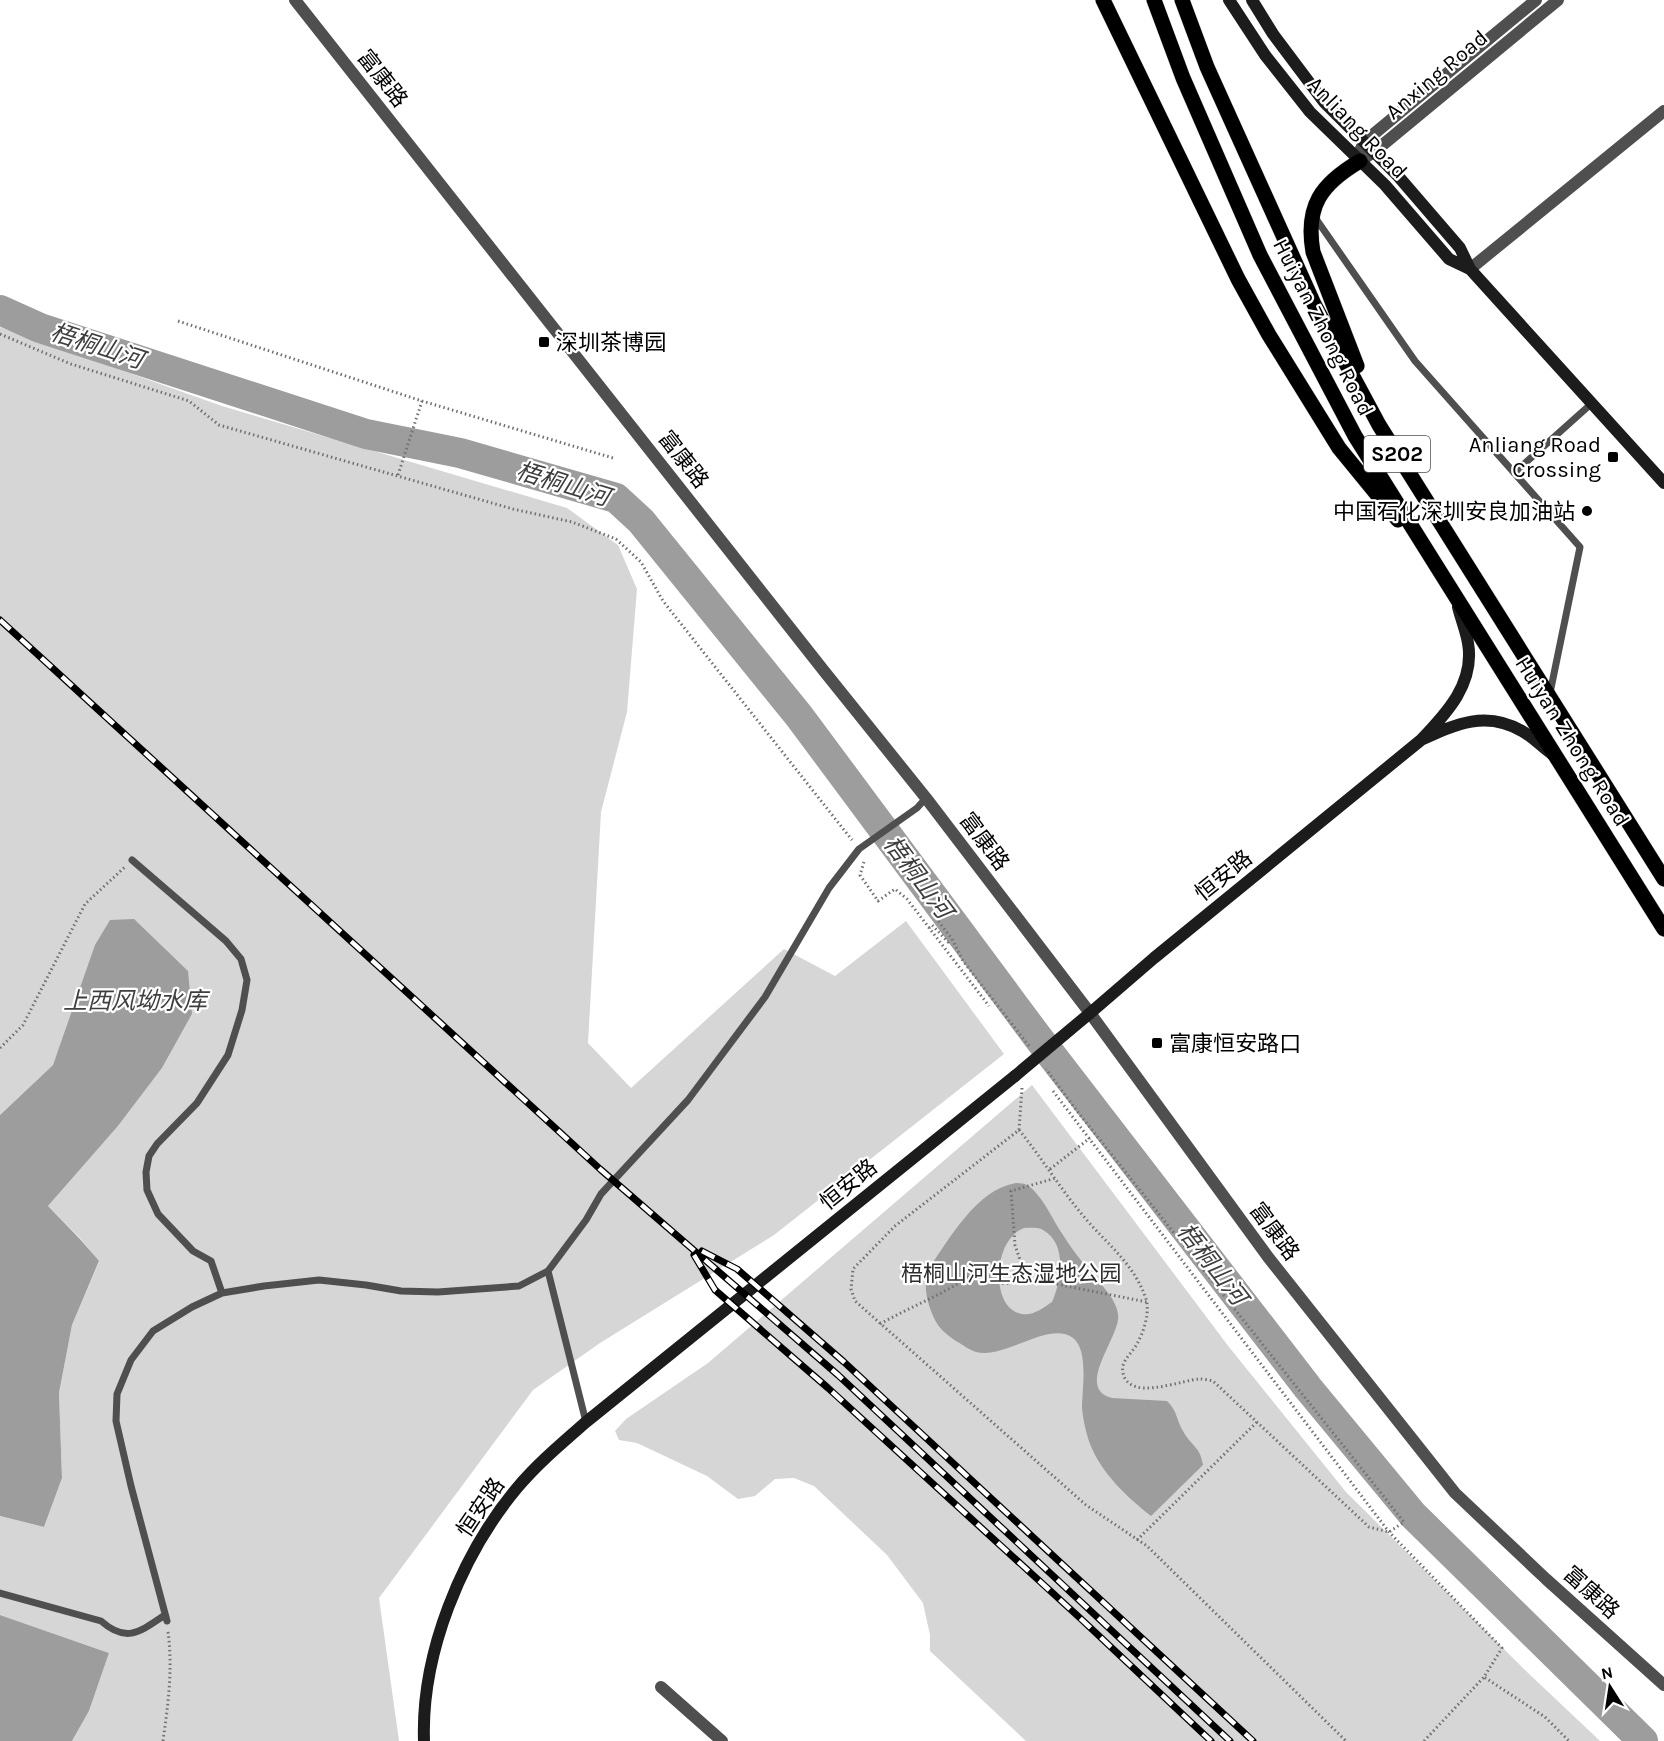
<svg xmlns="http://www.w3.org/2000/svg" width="1664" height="1741" viewBox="0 0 1664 1741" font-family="Karla,'Noto Sans SC',sans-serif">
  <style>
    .green { fill: #d6d6d6 }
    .water { fill: #9d9d9d; fill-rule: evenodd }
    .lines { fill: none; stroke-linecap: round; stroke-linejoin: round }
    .river { stroke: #9d9d9d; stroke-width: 30 }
    .primary-casing { stroke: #dbdbdb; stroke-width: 16 }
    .path { stroke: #717171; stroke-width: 3; stroke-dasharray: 1.5 3; stroke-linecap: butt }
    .lane { stroke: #4f4f4f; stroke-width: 7 }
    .street { stroke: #4f4f4f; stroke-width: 12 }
    .secondary { stroke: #1c1c1c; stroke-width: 12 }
    .primary { stroke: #000; stroke-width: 15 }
    .rail-casing { stroke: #000; stroke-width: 7 }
    .rail { stroke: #fff; stroke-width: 4.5; stroke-dasharray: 14; stroke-linecap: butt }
    .secondary-bridge { stroke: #1c1c1c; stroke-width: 12 }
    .poi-dot { fill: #000; stroke: #fff; stroke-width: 2 }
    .labels { text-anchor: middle; stroke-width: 4.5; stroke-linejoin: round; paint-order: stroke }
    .shield { fill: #fff; stroke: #4c4c4c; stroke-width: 1.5 }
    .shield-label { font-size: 21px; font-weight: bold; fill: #000 }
    .street-label { font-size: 22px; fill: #000; stroke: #fff }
    .poi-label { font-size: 22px; fill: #000; stroke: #fff; text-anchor: start }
    .park-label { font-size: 22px; fill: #2d2d2d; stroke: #fff }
    .water-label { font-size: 24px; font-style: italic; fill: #3e3e3e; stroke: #fff }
  </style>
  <rect width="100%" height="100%" fill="#fff"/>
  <!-- green -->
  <path class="green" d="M0,327L222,406L567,508L618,545L637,589L627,712L601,812L588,1043L631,1088L784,949L835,976L906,921L1004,1054L774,1235L600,1343L533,1390L379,1598L399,1741H72L89,1711L109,1653L0,1615V1516L44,1527L62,1478L59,1393L72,1325L99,1262L80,1238L48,1206L118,1126L162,1068L192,1014L74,1010L53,1065L0,1115Z
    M1032,1085L1229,1347L1346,1492L1526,1671L1600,1741H1026L930,1651V1635L923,1603L887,1555L814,1486L794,1478L775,1479L755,1496L738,1499L707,1476L637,1443L619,1440L615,1431L626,1419L708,1363Z"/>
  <!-- water -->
  <path class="water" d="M134,919L188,971L192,1014L162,1068L118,1126L48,1206L80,1239L99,1261L72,1325L59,1393L62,1478L44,1527L0,1516V1115L53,1065L95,945L110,920Z
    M1016,1183C1026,1183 1030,1186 1036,1193C1047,1205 1054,1222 1063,1235C1071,1248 1081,1261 1091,1272C1100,1284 1116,1298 1118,1314C1122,1335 1073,1388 1112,1398L1167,1401C1178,1412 1176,1419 1183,1431C1191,1446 1200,1446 1203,1465L1151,1516C1127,1497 1102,1474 1090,1444C1086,1433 1083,1419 1082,1408C1082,1390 1089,1350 1073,1338C1049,1320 1004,1360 976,1352C969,1350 962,1344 956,1341C946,1334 939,1329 934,1318C927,1303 923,1286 928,1270C949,1239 977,1189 1016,1183ZM1024,1228C1030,1228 1038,1227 1043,1230C1068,1244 1061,1282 1052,1302C1043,1308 1033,1316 1022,1314C990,1309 992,1240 1024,1228Z
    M0,1615L109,1653L89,1711L72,1741H0Z"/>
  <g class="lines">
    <!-- river -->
    <path class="river" d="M0,310L40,328L366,434L460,453L616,498L641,521L799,716L1036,1035L1308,1388L1413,1515L1643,1741"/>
    <defs>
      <path id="primary" d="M1103,0L1238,279L1269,335L1339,448L1398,520
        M1154,0L1183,78L1260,255L1355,436L1664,929
        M1182,0L1207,67L1314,304L1379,425L1664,879
        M1357,366L1313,252C1305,206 1321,184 1360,161"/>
    </defs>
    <!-- primary casing -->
    <use href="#primary" class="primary-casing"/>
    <!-- path -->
    <path class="path" d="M178,321L422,401L613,458
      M0,334L71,364L189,401L219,425L513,509L572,522L616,539L641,562L663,601L852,840
      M398,475L422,401
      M864,862L860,875L878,901L895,889L907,899L989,1006
      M933,914L952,939L963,961L1029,1046
      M929,928L932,925L948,942L951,939
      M0,1048L23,1025L85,904L125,867
      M1022,1088L1019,1130L895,1226L853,1269L851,1289L855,1301L1086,1505L1147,1546L1346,1741
      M1053,1091L1389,1532L1502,1648L1484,1677L1545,1717L1569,1741
      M1019,1130C1042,1158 1061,1190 1085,1218C1108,1245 1132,1262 1145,1296C1151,1311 1144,1331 1137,1344C1133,1351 1127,1356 1124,1363C1121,1369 1123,1379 1129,1383C1144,1396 1182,1380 1200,1379C1204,1379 1209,1380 1213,1381L1369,1527L1389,1532L1404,1522L1077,1111L1046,1069
      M1050,1169L1090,1138
      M1021,1263L1015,1245L1011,1191L1056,1178
      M1031,1276L1051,1283L1147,1302
      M880,1324C910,1307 942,1295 970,1276L1006,1284L1020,1277
      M1137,1540L1257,1422
      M163,1741C168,1705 173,1669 168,1632
      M1424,1741L1484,1677"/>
    <!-- lane -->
    <path class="lane" d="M1314,216L1415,361L1580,547L1550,693
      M1514,473L1591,404
      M132,860L226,941L241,959L247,980L242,1010L228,1055L197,1103L157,1144L149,1156L146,1172L147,1190L158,1214L193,1251L211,1261L222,1293
      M548,1271L586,1422
      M0,1593L101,1621C127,1644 141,1631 165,1615
      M167,1621L131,1486L116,1421L117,1394L131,1360L153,1331L192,1307L222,1293L264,1286L319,1280L366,1285L401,1291L438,1292L519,1286L548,1271L586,1220L601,1194L688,1100L765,997L829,888L859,849L917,808L926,798"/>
    <!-- street -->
    <path class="street" d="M295,0L824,671L926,798L1090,1013L1268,1257L1455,1493L1546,1579L1664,1685
      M1360,161L1374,152L1558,0
      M1360,161V151L1364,142L1536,0
      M1470,269L1664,111
      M661,1687L722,1741"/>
    <!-- secondary -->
    <path class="secondary" d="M1229,0L1265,55L1310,112L1385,185L1449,259L1470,269
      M1252,0L1273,34L1324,102L1398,176L1460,248L1470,269L1664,483
      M1458,607C1461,619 1466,631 1468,643C1475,683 1447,713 1421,740C1456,724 1486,710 1522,731C1533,737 1542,747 1552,754
      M1089,1014L1154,958L1421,740
      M424,1741C421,1654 461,1555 517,1488C537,1464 562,1443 586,1422L1015,1076"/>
    <!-- primary -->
    <use href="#primary" class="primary"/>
    <defs>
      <path id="rail" d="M0,620L600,1169L838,1375L1230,1741
        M702,1251L737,1269L844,1362L1253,1741
        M694,1255L715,1290L828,1388L1080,1618L1211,1741"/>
    </defs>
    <!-- rail casing -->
    <use href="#rail" class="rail-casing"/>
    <!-- rail -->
    <use href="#rail" class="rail"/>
    <!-- secondary-bridge -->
    <path class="secondary-bridge" d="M1015,1076L1089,1014"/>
  </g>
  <!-- markers -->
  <g class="poi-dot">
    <rect x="538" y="336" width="12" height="12" rx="3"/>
    <rect x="1607" y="451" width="12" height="12" rx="3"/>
    <circle cx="1587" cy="511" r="6"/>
    <rect x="1151" y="1037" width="12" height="12" rx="3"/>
  </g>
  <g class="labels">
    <!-- shield labels -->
    <rect class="shield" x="1364" y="436" width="66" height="36" rx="4.5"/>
    <g class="shield-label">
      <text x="1397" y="461">S202</text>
    </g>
    <!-- street labels -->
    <g class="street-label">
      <text transform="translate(1436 74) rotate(-40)" y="8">Anxing Road</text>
      <text transform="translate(383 78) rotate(52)" y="8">富康路</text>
      <text transform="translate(1358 127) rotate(46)" y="8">Anliang Road</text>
      <text transform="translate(1324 327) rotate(63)" y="8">Huiyan Zhong Road</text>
      <text transform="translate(684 459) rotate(52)" y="8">富康路</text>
      <text transform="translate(1573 741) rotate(58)" y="8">Huiyan Zhong Road</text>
      <text transform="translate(985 841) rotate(53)" y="8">富康路</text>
      <text transform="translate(1223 875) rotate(-39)" y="8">恒安路</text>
      <text transform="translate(848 1184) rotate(-39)" y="8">恒安路</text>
      <text transform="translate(1275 1231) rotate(53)" y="8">富康路</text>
      <text transform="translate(480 1507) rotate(-56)" y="8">恒安路</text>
      <text transform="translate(1592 1592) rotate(42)" y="8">富康路</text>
    </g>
    <!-- poi labels -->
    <g class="poi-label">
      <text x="556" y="350">深圳茶博园</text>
      <text x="1601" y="452" text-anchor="end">Anliang Road<tspan x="1601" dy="25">Crossing</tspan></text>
      <text x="1575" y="519" text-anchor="end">中国石化深圳安良加油站</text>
      <text x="1169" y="1051">富康恒安路口</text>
    </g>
    <!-- park labels -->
    <g class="park-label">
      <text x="1011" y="1281">梧桐山河生态湿地公园</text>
    </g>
    <!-- water labels -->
    <g class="water-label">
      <text transform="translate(97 346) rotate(18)" y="8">梧桐山河</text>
      <text transform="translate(563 484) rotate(17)" y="8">梧桐山河</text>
      <text transform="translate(918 877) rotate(53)" y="8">梧桐山河</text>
      <text x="135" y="1009">上西风坳水库</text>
      <text transform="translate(1212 1264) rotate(52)" y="8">梧桐山河</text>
    </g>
  </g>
  <!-- north arrow -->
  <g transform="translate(1610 1687) rotate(348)" stroke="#ffffff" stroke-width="4.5" paint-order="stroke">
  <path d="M0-4.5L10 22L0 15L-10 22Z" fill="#000000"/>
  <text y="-9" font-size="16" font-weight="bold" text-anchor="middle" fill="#000000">N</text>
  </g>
</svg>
